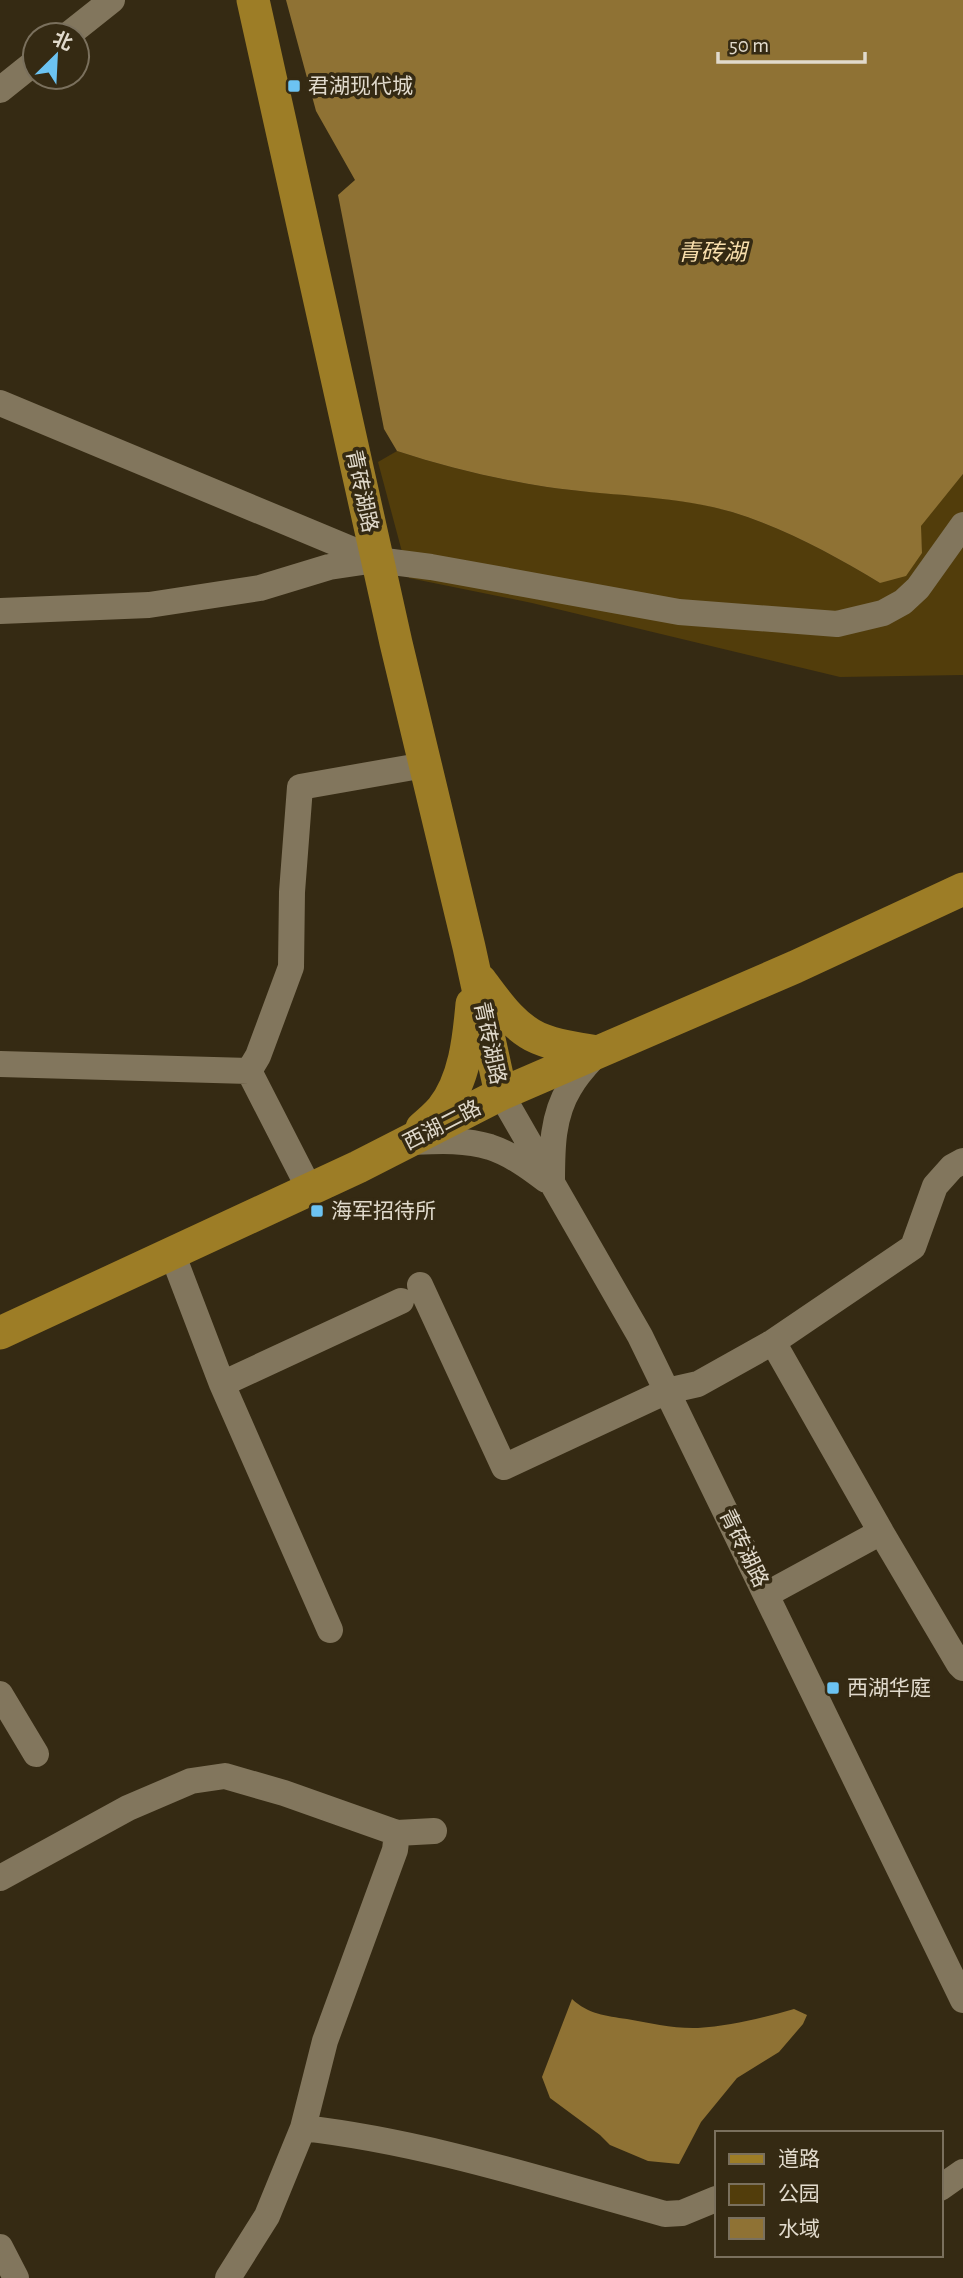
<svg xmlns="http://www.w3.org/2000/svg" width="963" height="2278" viewBox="0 0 963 2278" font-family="'Alegreya Sans','Noto Sans SC',sans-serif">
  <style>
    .green { fill: #523d0b }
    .water { fill: #8f7234 }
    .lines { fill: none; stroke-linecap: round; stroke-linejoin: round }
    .minor { stroke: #82765d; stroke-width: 26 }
    .major { stroke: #9d7d26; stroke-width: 33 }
    .poi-dot { fill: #6cc3f2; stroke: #352a13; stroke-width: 2.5 }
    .labels { text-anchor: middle; stroke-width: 7; stroke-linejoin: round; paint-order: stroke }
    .poi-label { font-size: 21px; fill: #e1dacc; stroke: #352a13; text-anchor: start }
    .street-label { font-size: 21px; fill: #e1dacc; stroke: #352a13 }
    .water-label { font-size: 23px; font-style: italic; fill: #f8deac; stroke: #352a13 }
  </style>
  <rect width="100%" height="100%" fill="#352a13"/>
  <!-- green -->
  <path class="green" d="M397,451C446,467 496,479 547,487C608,496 672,494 732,512C784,528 834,555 880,583L922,553L920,526L963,474V675L840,677L532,603L409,578L378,462Z"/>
  <!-- water -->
  <path class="water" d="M286,0H963V474L921,526L922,553L906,576L880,583C834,555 784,528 732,512C672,495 608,496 547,487C496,479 446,467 397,451L384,429L338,195L355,180L316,111Z
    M572,1999C588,2014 606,2016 627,2019C650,2023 675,2029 698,2028C730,2026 763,2018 794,2009L807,2015L803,2024L779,2052L737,2078L701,2122L679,2164L648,2161L610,2145L600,2135L550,2098L542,2077Z"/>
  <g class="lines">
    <!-- minor -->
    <path class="minor" d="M68,35L112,0
      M0,90L35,62
      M0,403L377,560L431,567L679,612L837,624L883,613L903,602L918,588L963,525
      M0,611L149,605L260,588L329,567L376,560
      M0,1064L249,1071L258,1056L291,967L292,892L300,787L425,765
      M249,1071L310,1190
      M501,1094L640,1336L963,2000
      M409,1142C436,1141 464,1139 490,1147C511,1154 529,1167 546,1180
      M552,1182C552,1149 552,1116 570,1087C577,1074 588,1063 598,1052
      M172,1253L222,1384L330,1630
      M420,1285L504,1467L667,1391L698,1384L773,1342L913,1247L935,1186L952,1167L963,1161
      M773,1342L881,1532
      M222,1384L401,1301
      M767,1594L881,1532L959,1664L963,1668
      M0,1694L36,1754
      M0,1878L128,1808L191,1781L225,1776L284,1793L397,1833L434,1831
      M303,2128C426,2142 545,2181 665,2214L682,2213L716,2199
      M940,2188L963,2172
      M0,2247L16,2278
      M228,2278L267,2216L303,2128L325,2041L395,1850L397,1833"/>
    <!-- major -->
    <path class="major" d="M253,0L396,643L469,947L501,1094
      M480,980C496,1001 513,1027 538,1038C557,1046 578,1049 598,1052
      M422,1128C429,1122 436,1116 442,1109C465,1080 469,1038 472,1004
      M0,1333L358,1167L501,1094L795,967L963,889"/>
  </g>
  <!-- markers -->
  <g class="poi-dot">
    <rect x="287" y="79" width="14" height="14" rx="3.5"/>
    <rect x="310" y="1204" width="14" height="14" rx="3.5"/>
    <rect x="826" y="1681" width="14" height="14" rx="3.5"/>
  </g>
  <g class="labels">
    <!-- poi labels -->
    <g class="poi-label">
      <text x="308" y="93">君湖现代城</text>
      <text x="331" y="1218">海军招待所</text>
      <text x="847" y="1695">西湖华庭</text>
    </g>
    <!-- street labels -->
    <g class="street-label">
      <text transform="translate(362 491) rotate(78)" y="7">青砖湖路</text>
      <text transform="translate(490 1043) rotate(78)" y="7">青砖湖路</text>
      <text transform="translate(442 1125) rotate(-27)" y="7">西湖二路</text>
      <text transform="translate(744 1548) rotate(64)" y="7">青砖湖路</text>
    </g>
    <!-- water labels -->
    <g class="water-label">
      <text x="712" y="260">青砖湖</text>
    </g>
  </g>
  <!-- legend -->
  <rect x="715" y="2131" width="228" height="126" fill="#352a13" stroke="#7a705d" stroke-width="2"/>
  <rect x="729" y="2154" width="35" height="10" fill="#9d7d26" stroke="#7a705d" stroke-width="2"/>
  <text x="778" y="2166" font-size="21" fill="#e1dacc">道路</text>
  <rect x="729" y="2184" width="35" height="21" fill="#523d0b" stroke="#7a705d" stroke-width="2"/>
  <text x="778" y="2201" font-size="21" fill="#e1dacc">公园</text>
  <rect x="729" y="2218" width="35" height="21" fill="#8f7234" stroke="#7a705d" stroke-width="2"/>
  <text x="778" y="2236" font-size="21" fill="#e1dacc">水域</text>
  <!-- north arrow -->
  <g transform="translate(56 56) rotate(24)"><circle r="33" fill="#352a13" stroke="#7a705d" stroke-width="2"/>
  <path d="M0-5L12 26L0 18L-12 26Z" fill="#6cc3f2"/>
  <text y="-10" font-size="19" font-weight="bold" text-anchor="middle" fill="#e1dacc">北</text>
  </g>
  <!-- scale -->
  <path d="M718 52v10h147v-10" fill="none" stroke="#e1dacc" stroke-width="3.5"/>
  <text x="729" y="52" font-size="21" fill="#e1dacc" stroke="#352a13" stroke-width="5" paint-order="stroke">50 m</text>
</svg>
